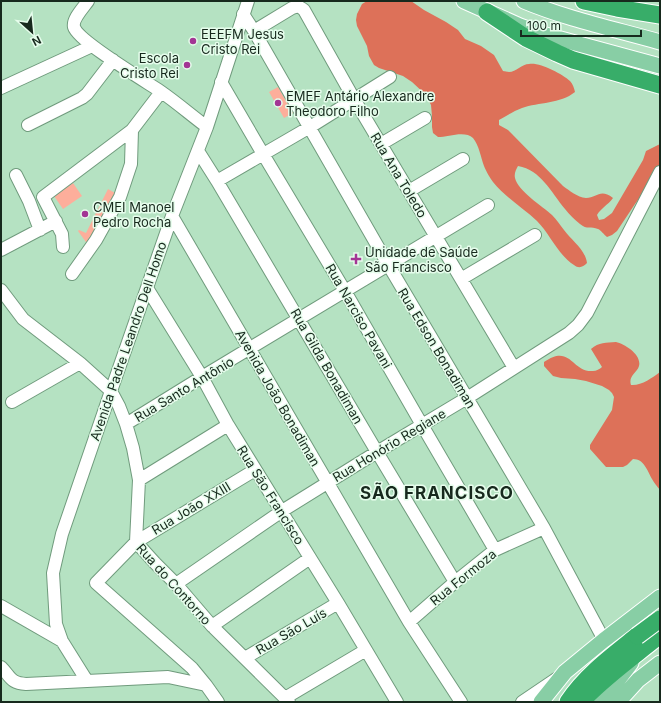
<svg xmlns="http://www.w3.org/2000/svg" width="661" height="703" viewBox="0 0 661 703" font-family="Inter,sans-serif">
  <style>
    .green { fill: #fdae9b }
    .forest { fill: #dd7159 }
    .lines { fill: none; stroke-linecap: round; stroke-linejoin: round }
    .minor-casing { stroke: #709b7d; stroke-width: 14 }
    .major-casing { stroke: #fff; stroke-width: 17 }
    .highway-casing { stroke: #fff; stroke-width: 19 }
    .minor { stroke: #fff; stroke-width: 12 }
    .major { stroke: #88cea5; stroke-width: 15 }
    .highway { stroke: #38ad69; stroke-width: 17 }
    .highway-bridge-casing { stroke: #fff; stroke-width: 19; stroke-linecap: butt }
    .highway-bridge { stroke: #38ad69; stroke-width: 17 }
    .poi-dot { fill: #a33594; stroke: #e6fdec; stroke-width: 1.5 }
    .labels { text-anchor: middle; stroke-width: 3; stroke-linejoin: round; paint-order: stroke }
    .poi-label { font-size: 13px; fill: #17291d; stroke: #e6fdec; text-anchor: start }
    .street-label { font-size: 13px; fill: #17291d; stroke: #e6fdec }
    .district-label { font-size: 17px; font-weight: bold; letter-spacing: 1px; fill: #17291d; stroke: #e6fdec }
  </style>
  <rect width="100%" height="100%" fill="#b5e2c2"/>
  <!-- green -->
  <path class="green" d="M278,87L293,113L284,118L269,92Z
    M73,183L82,196L63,209L54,196Z
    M108,189L115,193L88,245L78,231L79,230L86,233Z"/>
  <!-- forest -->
  <path class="forest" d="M367,1H411L424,10L446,22L458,30L465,39L481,46L494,55L503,71C503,71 509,72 509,72C516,72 522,64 529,64C540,62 562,74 570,81C573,84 574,88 575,92C560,104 539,102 522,108C514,111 506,116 499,120V125L508,130L512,134L563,186C570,191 577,197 586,198C597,198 600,188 613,198C608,205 601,208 597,215L599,220L604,219L612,213L643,160L646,151L660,144V165L658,170L646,189L635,204L617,231L612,235L607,237C604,235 601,230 598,229C591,226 587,230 580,224C575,220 569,214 565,209C551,192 541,170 518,166C516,170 514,173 515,178C518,191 542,206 552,215C557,220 560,225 564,230C572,241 585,249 587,263C583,267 579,269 574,265C558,255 550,234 537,221C523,208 505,197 493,182C490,178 486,171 484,166C481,158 479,145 473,138C465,130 448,137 438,137L433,133L432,127V116L431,105L426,95L412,82L403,76L379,68L374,65L369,56L367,46L357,26L356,20L357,14L362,4Z
    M616,342C625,344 642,355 639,366C637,373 628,376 631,385C641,386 652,378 660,372V490C657,486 654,483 652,479C647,470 644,459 633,459L627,465L623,467H606L590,449V445L612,410L614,397L612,393L609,390L602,386L586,381L575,379L561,378L553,376L544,366V362C571,343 572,373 593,371C596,371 600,369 602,367L591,349C599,342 606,343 616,342Z"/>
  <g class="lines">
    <defs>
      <path id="minor" d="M88,1C84,7 72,19 74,27C78,41 145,81 160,91C176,102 191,115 207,127
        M243,14L254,31L389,266L544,528L604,640
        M254,31L292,8C298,6 299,6 304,10L354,99L514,368
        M221,82L263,154L345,291L422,425L495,550
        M1,88L92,46
        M28,125L82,98L87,94L113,60
        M381,144L425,118
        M198,151L217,181L377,452L455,582
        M16,175L29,201L40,230
        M217,181L310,127L390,77
        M409,191L463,159
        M172,216L409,622L461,702
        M63,247L62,234L43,197L132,130L161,92
        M1,250L56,221
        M72,274L96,240L120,197L131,164L132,130
        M461,279L535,235
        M147,288L202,377L228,425L338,603L397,702
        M1,290L23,319L80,363L111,391L119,406L126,424L133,448L139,480L136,542L155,563L176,584L212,626L289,702
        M12,402L80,363
        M126,424L202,377L488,205
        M139,480L228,425
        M176,584L282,511L377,452L467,398L569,333L578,325L587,313L660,172
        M1,606L62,641
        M409,622L455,582L495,550L544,528
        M212,626L310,558
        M245,658L338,603
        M1,667C11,677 10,683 26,684L168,677L206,685L218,702
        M87,681L62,641L56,624L53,573L62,534L111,391L172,216L207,127L248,1
        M206,685L192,668L96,583L136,542L255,470
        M285,698L366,650
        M522,702L556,679"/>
      <path id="major" d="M464,1L520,26L542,34L660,66
        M524,1C567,19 614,29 660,42
        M541,702L565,672L604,640L660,597
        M601,702L631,663
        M618,702L638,680L660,663"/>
      <path id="highway" d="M584,1L617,8L660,15
        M487,12L526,38L557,53L573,60L660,85
        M568,702C586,675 612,656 637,636
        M581,702C604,677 633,657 660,635"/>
    </defs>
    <!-- minor casing -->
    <use href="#minor" class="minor-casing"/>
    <!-- major casing -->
    <use href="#major" class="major-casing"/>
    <!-- highway casing -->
    <use href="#highway" class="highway-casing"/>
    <!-- minor -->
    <use href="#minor" class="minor"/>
    <!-- major -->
    <use href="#major" class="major"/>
    <!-- highway -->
    <use href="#highway" class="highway"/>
    <defs>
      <path id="highway-bridge" d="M637,636L660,619"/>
    </defs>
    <!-- highway-bridge casing -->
    <use href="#highway-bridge" class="highway-bridge-casing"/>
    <!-- highway-bridge -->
    <use href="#highway-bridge" class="highway-bridge"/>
  </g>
  <!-- markers -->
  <g class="poi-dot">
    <circle cx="193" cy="41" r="4"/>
    <circle cx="187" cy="65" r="4"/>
    <circle cx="278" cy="103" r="4"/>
    <circle cx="85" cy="214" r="4"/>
    <path d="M354 253h4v4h4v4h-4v4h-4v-4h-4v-4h4z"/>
  </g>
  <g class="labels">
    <!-- poi labels -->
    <g class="poi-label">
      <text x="201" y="39">EEEFM Jesus<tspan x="201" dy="15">Cristo Rei</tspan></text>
      <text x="179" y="63" text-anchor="end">Escola<tspan x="179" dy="15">Cristo Rei</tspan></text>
      <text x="286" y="101">EMEF Antário Alexandre<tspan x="286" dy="15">Theodoro Filho</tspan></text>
      <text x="93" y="212">CMEI Manoel<tspan x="93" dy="15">Pedro Rocha</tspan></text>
      <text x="365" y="257">Unidade de Saúde<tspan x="365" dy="15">São Francisco</tspan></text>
    </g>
    <!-- street labels -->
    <g class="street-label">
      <text transform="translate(399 175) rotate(59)" y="5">Rua Ana Toledo</text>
      <text transform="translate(359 316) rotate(60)" y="5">Rua Narciso Pavani</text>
      <text transform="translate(128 341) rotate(-71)" y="5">Avenida Padre Leandro Dell Homo</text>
      <text transform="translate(437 348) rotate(59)" y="5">Rua Edson Bonadiman</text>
      <text transform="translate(327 366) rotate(60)" y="5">Rua Gilda Bonadiman</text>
      <text transform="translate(184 389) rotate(-31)" y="5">Rua Santo Antônio</text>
      <text transform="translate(278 398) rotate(60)" y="5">Avenida João Bonadiman</text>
      <text transform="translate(389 445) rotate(-31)" y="5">Rua Honório Regiane</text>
      <text transform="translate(271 495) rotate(58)" y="5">Rua São Francisco</text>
      <text transform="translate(191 508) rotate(-31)" y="5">Rua João XXIII</text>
      <text transform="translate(463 577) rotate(-39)" y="5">Rua Formoza</text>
      <text transform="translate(174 584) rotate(48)" y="5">Rua do Contorno</text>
      <text transform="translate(291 631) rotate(-30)" y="5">Rua São Luís</text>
    </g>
    <!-- district labels -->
    <g class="district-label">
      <text x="437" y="499">SÃO FRANCISCO</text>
    </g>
  </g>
  <!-- border -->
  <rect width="661" height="703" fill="none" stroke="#17291d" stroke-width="4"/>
  <!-- north arrow -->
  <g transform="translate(32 32) rotate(153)" stroke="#e6fdec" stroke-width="3" paint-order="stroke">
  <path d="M0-3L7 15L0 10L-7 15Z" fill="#17291d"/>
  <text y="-6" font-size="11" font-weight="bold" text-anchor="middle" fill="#17291d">N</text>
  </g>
  <!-- scale -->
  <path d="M521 30v6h120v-6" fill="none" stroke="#17291d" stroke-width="2"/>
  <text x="527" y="30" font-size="12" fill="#17291d" stroke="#e6fdec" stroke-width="3" paint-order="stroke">100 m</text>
</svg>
